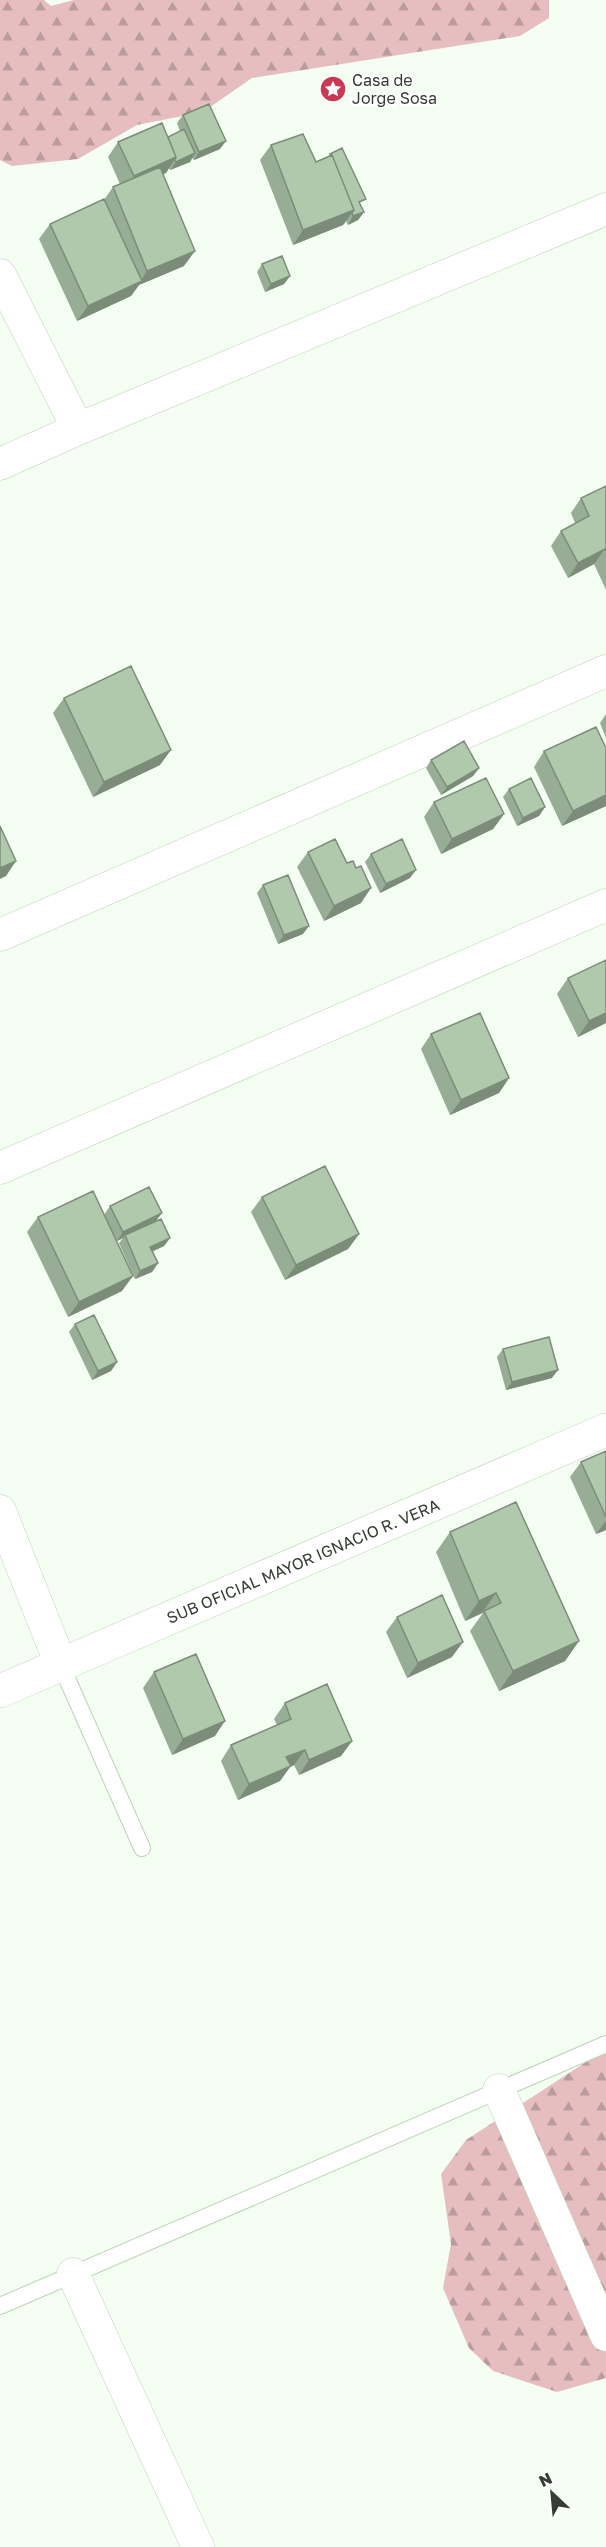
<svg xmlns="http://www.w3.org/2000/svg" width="606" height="2547" viewBox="0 0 606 2547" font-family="'Golos Text',sans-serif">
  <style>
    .forest { fill: url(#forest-firs) }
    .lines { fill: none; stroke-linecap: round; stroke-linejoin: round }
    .lane-casing { stroke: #bad3b6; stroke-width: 18 }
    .street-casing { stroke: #bad3b6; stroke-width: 33 }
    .secondary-casing { stroke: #bad3b6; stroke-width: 34 }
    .lane { stroke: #fff; stroke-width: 16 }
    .street { stroke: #fff; stroke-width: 32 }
    .secondary { stroke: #fff; stroke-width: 33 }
    .wall { fill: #97ad95 }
    .shaded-wall { fill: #7b8d79 }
    .building { fill: #b0c9ad; stroke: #7b8d79; stroke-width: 1.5 }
    .labels { text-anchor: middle; stroke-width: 4.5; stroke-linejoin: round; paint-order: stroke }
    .poi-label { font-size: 16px; fill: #343e32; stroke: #fff; text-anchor: start }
    .street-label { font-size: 16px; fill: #343e32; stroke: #fff }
  </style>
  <defs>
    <pattern id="forest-firs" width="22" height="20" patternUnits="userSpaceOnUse" patternTransform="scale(1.5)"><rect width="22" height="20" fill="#e6bec0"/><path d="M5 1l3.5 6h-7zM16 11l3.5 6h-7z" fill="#bb9c9d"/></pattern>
  </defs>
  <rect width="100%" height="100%" fill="#f4fef2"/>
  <!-- forest -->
  <path class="forest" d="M0,0H44L51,6L74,0H549V18L520,36L252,78L203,112L137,125L78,159L12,166L0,160Z
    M606,2049V2378L557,2392L493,2371L469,2348L443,2288L451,2244L441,2174L466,2140Z"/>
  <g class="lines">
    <defs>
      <path id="lane" d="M61,1665L142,1848
        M0,2306L606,2044"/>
      <path id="street" d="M0,275L78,429
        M0,464L78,429L606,209
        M0,935L606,671
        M0,1168L606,905
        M0,1511L61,1665
        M499,2090L606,2335
        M73,2274L198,2547"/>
      <path id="secondary" d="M0,1691L606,1430"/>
    </defs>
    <!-- lane casing -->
    <use href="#lane" class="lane-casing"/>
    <!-- street casing -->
    <use href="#street" class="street-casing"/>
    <!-- secondary casing -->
    <use href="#secondary" class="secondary-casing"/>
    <!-- lane -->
    <use href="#lane" class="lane"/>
    <!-- street -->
    <use href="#street" class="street"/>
    <!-- secondary -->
    <use href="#secondary" class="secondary"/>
  </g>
  <!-- wall -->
  <path class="wall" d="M183,115L220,149L194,160L192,158L190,162L170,170L169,168L166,173L163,174L184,266L139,285L131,296L77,321L39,239L50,224L104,200L113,187L120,184L108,157L118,142L168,137L180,131L177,123Z
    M271,145L316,162L329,156L330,154L364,212L358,220L348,225L346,221L343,225L293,245L260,160Z
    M262,264L290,276L284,284L265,292L257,272Z
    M606,486V590L594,564L568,578L551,546L561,531L575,523L571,513L581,498Z
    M64,698L160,765L93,797L53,713Z
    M606,714V738L600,723Z
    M606,748V806L562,826L534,767L544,751Z
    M431,760L479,768L473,776L441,795L426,768Z
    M509,789L545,807L539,816L517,826L503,797Z
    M434,802L504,814L493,829L441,854L424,817Z
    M308,852L347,863L361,903L324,921L297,867Z
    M371,854L410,878L380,893L365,862Z
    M263,885L303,934L278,944L257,893Z
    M568,978L606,1023L578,1037L557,994Z
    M431,1034L509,1078L499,1093L450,1115L421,1049Z
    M262,1197L359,1234L348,1249L285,1280L251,1212Z
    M110,1206L156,1221L170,1238L164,1246L153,1251L158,1263L152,1272L135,1279L119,1243L123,1238L117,1241L104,1215Z
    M38,1217L122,1291L68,1317L27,1232Z
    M75,1324L117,1362L111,1371L92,1380L69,1332Z
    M503,1349L552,1378L506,1390L497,1357Z
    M606,1451V1530L596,1534L570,1477L581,1462Z
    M450,1532L579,1641L565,1661L499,1691L470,1631L483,1613L465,1621L436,1552Z
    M397,1617L452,1657L407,1678L386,1632Z
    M154,1672L215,1736L172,1755L143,1688Z
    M285,1703L352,1741L341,1756L299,1775L294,1765L290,1767L280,1781L238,1800L221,1761L231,1745L277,1725L274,1719Z"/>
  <!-- shaded-wall -->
  <path class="shaded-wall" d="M226,141L220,149L194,160L199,152Z
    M195,153L190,162L170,170L176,162Z
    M176,157L166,173L123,191L134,176Z
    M354,210L343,225L293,245L303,230Z
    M364,212L358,220L348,225L353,216Z
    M195,251L184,266L139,285L131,296L77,321L88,306L140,282L147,271Z
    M290,276L284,284L265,292L271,284Z
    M605,549L594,564L568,578L578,563Z
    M171,750L160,765L93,797L104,782Z
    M479,768L473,776L441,795L447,787Z
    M606,795V806L562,826L573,811Z
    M545,807L539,816L517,826L523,818Z
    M504,814L493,829L441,854L452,839Z
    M16,861L6,876L0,879V868Z
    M416,870L410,878L380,893L386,884Z
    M371,888L361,903L324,921L334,906Z
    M309,926L303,934L278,944L284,935Z
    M606,1013V1023L578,1037L589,1021Z
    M509,1078L499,1093L450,1115L461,1100Z
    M162,1213L156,1221L125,1235L123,1238L117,1241L123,1232Z
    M359,1234L348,1249L285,1280L296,1265Z
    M170,1238L164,1246L145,1255L150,1247Z
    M158,1263L152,1272L135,1279L140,1271Z
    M133,1276L122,1291L68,1317L79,1302Z
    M117,1362L111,1371L92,1380L98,1371Z
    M558,1370L552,1378L506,1390L512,1382Z
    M606,1521V1530L596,1534Z
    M496,1593L482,1613L465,1621L479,1601Z
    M579,1641L565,1661L499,1691L513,1671Z
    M463,1642L452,1657L407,1678L418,1663Z
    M225,1721L215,1736L172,1755L183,1739Z
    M352,1741L341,1756L299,1775L309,1760Z
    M305,1750L294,1765L290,1767L280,1781L238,1800L249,1784L286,1757Z"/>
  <!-- building -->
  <path class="building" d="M209,104L226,141L199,152L183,115Z
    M162,123L176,157L134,176L118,142Z
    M184,129L195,153L176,162L175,160L176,157L168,137Z
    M303,134L316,162L332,155L354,210L303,230L271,145Z
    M342,148L366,199L359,202L364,212L353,216L352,213L354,210L332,155H331L330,154Z
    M160,167L195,251L147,271L113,187Z
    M104,199L142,281L88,306L50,224Z
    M282,256L290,276L271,284L262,264Z
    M606,486V551L605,549L578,563L561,531L589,516L581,498Z
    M131,666L171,750L104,782L64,698Z
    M596,727L606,748V795L573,811L544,751Z
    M464,741L479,768L447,787L431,760Z
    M486,778L504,814L452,839L434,802Z
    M531,778L545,807L523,818L509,789Z
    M0,826L16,861L0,868Z
    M335,839L347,863L353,861L356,868L361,866L371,888L334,906L308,852Z
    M402,839L416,870L386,884L371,854Z
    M288,875L309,926L284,935L263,885Z
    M606,960V1013L589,1021L568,978Z
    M480,1013L509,1078L461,1100L431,1034Z
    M325,1166L359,1234L296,1265L262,1197Z
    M149,1187L162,1213L123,1232L110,1206Z
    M93,1191L133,1276L79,1302L38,1217Z
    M161,1219L170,1238L150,1247L158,1263L140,1271L125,1235Z
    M94,1315L117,1362L98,1371L75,1324Z
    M549,1337L558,1370L512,1382L503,1349Z
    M606,1451V1517L581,1462Z
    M516,1502L579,1641L513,1671L484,1611L501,1603L496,1593L479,1601L450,1532Z
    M442,1595L463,1642L418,1663L397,1617Z
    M196,1654L225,1721L183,1739L154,1672Z
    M327,1684L352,1741L309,1760L305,1750L286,1757L291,1766L249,1784L231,1745L291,1719L285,1703Z"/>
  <!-- icons -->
  <defs>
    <symbol id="sight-disc" viewBox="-11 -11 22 22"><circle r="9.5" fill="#c93955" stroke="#fff"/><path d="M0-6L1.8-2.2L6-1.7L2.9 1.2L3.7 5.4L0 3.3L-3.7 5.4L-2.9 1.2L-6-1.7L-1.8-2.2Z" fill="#fff"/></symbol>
  </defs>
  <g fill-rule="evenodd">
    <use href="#sight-disc" x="318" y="74" width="30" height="30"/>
  </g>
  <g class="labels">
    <!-- poi labels -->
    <g class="poi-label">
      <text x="352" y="86">Casa de<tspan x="352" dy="18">Jorge Sosa</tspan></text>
    </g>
    <!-- street labels -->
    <g class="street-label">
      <text transform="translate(303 1561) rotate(-23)" y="6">SUB OFICIAL MAYOR IGNACIO R. VERA</text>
    </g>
  </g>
  <!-- north arrow -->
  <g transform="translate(552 2493) rotate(334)" stroke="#ffffff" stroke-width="4.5" paint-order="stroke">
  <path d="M0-4.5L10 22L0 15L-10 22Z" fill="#343e32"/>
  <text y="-9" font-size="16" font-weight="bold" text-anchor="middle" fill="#343e32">N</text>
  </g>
</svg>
